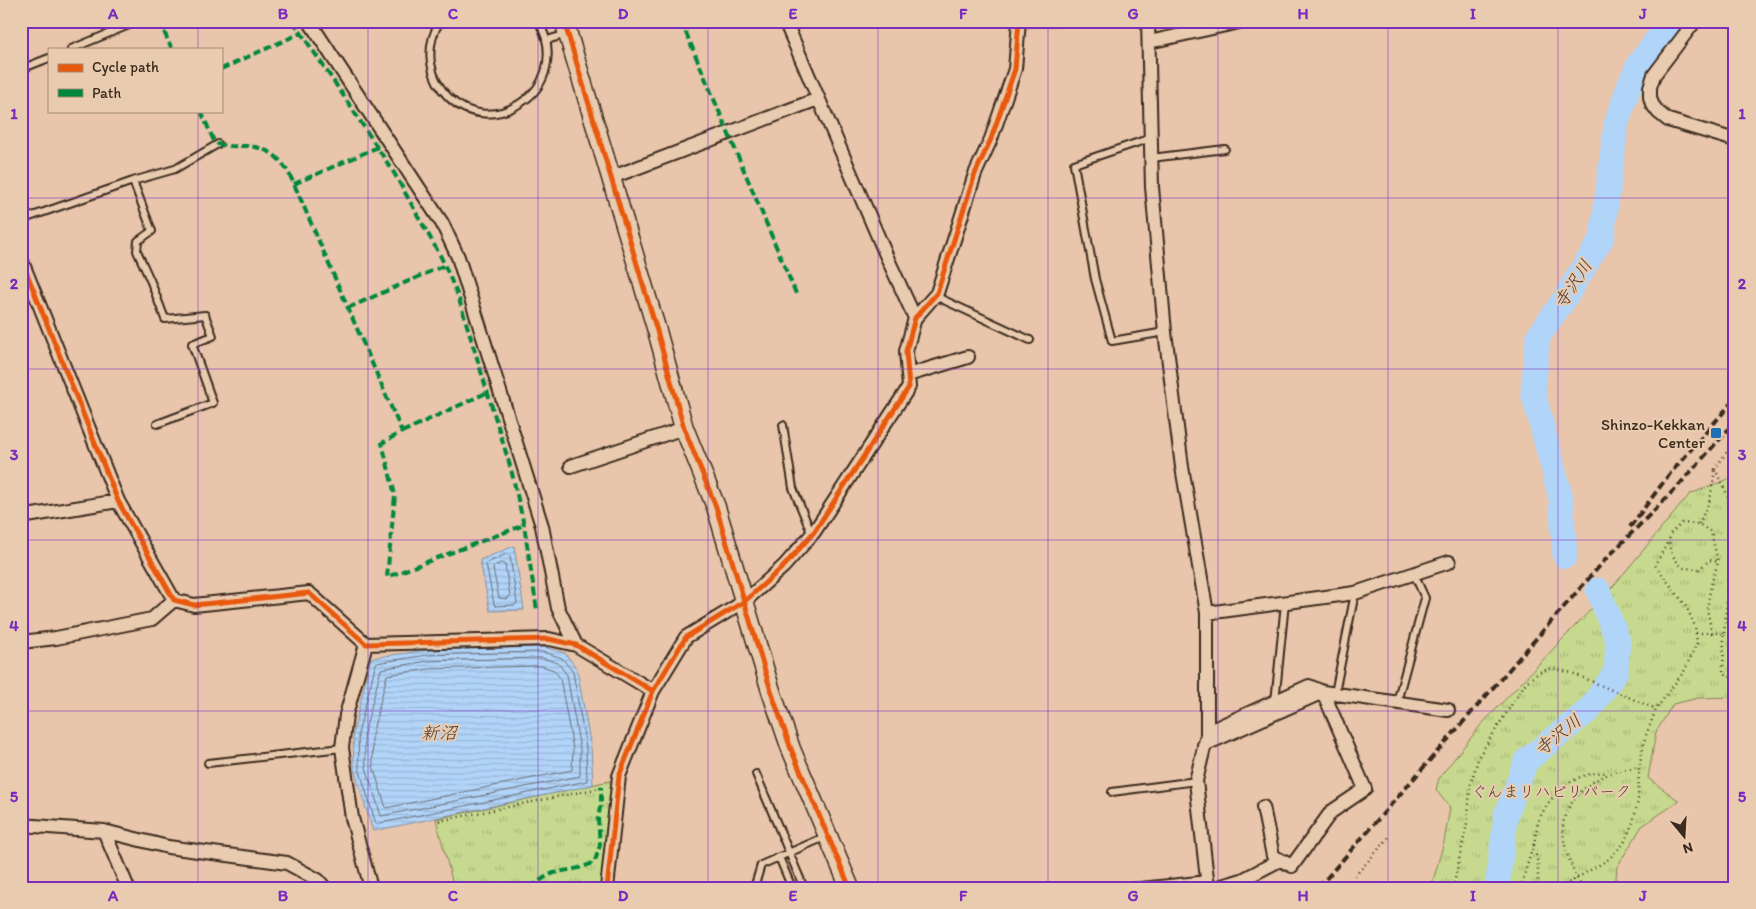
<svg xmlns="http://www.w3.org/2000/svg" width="1756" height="909" viewBox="0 0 1756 909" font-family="Itim,'Klee One',sans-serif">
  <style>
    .built { fill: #deb69f }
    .park { fill: url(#park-tufts); stroke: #808256 }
    .water { fill: url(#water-rules); stroke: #8290a1 }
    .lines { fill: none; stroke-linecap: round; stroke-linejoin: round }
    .shore { stroke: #6a6e76; stroke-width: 1 }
    .river { stroke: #b1d4f9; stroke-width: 25 }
    .lane-casing { stroke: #3b2a1e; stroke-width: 10 }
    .street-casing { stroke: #3b2a1e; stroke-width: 16 }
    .secondary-casing { stroke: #3b2a1e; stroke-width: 21 }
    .path { stroke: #3b2a1e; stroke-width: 2.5; stroke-dasharray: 1 4; stroke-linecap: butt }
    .lane { stroke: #e9cbaf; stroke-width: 6 }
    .street { stroke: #e9cbaf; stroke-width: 12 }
    .secondary { stroke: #e9cbaf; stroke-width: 18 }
    .rail { stroke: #3b2a1e; stroke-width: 4; stroke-dasharray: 8 4; stroke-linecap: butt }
    .quiet { stroke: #00873e; stroke-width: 4; stroke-dasharray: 8 4; stroke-linecap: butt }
    .cycleway-casing { stroke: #e9cbaf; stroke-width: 8 }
    .cycleway { stroke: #e8590c; stroke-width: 5 }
    .grid { fill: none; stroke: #7b2cbf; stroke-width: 1; stroke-opacity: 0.55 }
    .poi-dot { fill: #1f6fb2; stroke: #e9cbaf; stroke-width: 2 }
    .labels { text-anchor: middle; stroke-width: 4; stroke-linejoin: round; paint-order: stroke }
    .poi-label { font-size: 16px; fill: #3b2a1e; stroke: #e9cbaf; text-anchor: end }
    .park-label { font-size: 16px; fill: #493c29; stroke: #e9cbaf }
    .water-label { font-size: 18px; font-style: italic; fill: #473b34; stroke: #e9cbaf }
    .neatline { fill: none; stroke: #7b2cbf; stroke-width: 2 }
    .grid-label { font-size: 16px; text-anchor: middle; font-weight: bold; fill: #7b2cbf }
  </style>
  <defs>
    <pattern id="park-tufts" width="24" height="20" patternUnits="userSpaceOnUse" patternTransform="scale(1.25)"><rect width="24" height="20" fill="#c6d98e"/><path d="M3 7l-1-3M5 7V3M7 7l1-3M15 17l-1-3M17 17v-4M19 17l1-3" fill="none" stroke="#abba7a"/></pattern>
    <pattern id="water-rules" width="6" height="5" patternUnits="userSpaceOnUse" patternTransform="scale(1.25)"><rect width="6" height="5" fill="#b1d4f9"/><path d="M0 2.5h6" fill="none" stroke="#99b6d5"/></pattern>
  </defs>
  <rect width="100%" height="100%" fill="#e8c5ab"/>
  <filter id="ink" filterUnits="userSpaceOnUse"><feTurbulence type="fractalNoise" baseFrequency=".02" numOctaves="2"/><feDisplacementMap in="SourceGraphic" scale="10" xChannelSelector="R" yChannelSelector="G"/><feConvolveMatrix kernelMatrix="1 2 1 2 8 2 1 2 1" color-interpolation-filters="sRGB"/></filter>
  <g filter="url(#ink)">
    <!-- built -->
    <path class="built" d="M1027,21H1110V25L1027,29Z"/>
    <!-- park -->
    <path class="park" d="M1734,477L1735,697L1698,698L1673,704L1656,732L1648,778L1679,801L1642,826L1617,867L1615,888H1431L1444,842L1450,808L1436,790L1439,778L1481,725L1615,584L1690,494Z
      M614,780L601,888H454L436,819Z"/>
    <!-- water -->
    <path class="water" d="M514,546L524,610L490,611L480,560Z
      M544,647L565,653L577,669L591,748L593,785L373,831L354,769L353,733L371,658L427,650Z"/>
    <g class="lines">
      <!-- shore -->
      <path class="shore" d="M507,554L510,556L517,603L515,605L496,606L494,604L486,564Z
        M502,563L505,565L510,596L508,599L499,598L493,569L494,566Z
        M543,652L562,658L573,672L586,748L587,781L376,824L359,768L358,734L376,663L427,655Z
        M542,658L558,663L567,675L580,749V776L381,816L366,767L364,735L381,669L428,661Z
        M541,666L554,670L560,678L573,749L572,770L386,808L373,766L372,735L387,675L429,669Z"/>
      <!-- river -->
      <path class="river" d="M1565,556L1561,498L1533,392L1538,337L1565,298L1602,238L1616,125L1628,89L1638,65L1671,21
        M1497,888L1506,815L1526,761L1589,710L1616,672L1618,641L1598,590"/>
      <defs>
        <path id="lane" d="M440,21C406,78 469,140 522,102C533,95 541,85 545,72C550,55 548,37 538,21
          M547,40L567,34
          M71,49L139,21
          M21,69L49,58
          M1151,138L1074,164L1095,279L1112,341L1165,332
          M1151,158L1225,149
          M133,181L152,231L138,241L137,251L151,282L165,319L205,315L213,336L192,344L213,403L157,424
          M21,220L133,181L175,169L218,144
          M935,296L1030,340
          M783,425L793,488L812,535
          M1335,693L1355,593
          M1275,702L1285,603
          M1397,702L1425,598L1414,574
          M208,763L342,748
          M756,774L804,888
          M1112,792L1196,781
          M779,857L792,888
          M754,888L761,865L827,836
          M1121,888L1208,879
          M1348,888L1350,885"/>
        <path id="street" d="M309,21L442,223L458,257L542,526L558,608L576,645
          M785,21L886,255L915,318
          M1148,21L1152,187L1165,332L1182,467L1207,613V735L1196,781L1208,888
          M1695,21L1654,75L1650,87V97L1652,104L1658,112L1668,120L1735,140
          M1149,42L1244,21
          M610,178L818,99
          M21,259L118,501L174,600L194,605L309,593L366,644L549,639L576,645L653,691
          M908,375L968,357
          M571,466L684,428
          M21,517L118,501
          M1207,613L1355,593L1449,562
          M21,642L56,638L152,619L174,600
          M366,644L346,715L342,748L352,818L371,888
          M1207,732L1309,686L1323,692L1448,710
          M1204,745L1323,692
          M1263,807L1273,856L1292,866L1331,812L1365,789L1323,692
          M21,825L104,831L128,888
          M104,831L168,847L287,863L318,880L325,888
          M607,888L619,776L653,691L686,637L745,601L784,566L814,532L909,387L906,351L915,318L937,293L975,174L991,139L1015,69L1019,21
          M1215,888L1242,880L1280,860"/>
        <path id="secondary" d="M564,21L657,331L684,428L716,507L771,691L791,749L850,888"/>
      </defs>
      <!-- lane casing -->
      <use href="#lane" class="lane-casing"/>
      <!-- street casing -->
      <use href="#street" class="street-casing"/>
      <!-- secondary casing -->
      <use href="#secondary" class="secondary-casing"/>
      <!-- path -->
      <path class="path" d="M1735,440L1715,469L1735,511
        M1699,524L1710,500L1715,470
        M1696,633H1724L1723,672L1735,680
        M1712,633L1707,609L1711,585L1718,562L1711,532L1699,524L1682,523L1670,534C1668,550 1672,557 1683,568L1699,569L1710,560L1718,562
        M1724,633L1735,514
        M439,821L605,787
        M1534,845L1538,864V888
        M1355,876L1391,835
        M1453,888L1468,819L1470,786L1479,756L1526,682L1540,672L1552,668L1572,673L1656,709
        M1521,888C1524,874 1529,860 1533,846C1536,838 1536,828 1539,820C1551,792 1577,770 1608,773
        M1560,888L1609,859L1624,843L1633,822L1638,801L1639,767L1645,738L1656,709L1685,670L1697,643L1695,626L1686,606L1655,565L1669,540
        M1582,888C1573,870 1562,847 1563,826C1564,803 1589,781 1609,774C1619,770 1629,769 1639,767"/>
      <!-- lane -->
      <use href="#lane" class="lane"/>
      <!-- street -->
      <use href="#street" class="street"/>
      <!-- secondary -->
      <use href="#secondary" class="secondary"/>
      <!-- rail -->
      <path class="rail" d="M1630,527L1668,476L1735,399
        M1318,888L1604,561L1679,485L1735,422"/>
      <!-- quiet -->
      <path class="quiet" d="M159,21L172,49
        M293,21L343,95L394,173L441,257L458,296L511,469L524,525L537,610
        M681,21L797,296
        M221,69L301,33
        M201,111L213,139L218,144C228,147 238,146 249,146C274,149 284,162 294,184L402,432L382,443L395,495L387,577L524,525
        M294,184L378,147
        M348,308L445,265
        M402,432L488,392
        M530,888C538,882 545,876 554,873C568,869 582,870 595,861L600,845L598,818L601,803V787"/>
      <defs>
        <path id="cycleway" d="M564,21L657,331L684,428L716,507L771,691L791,749L850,888
          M21,259L118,501L174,600L194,605L309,593L366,644L549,639L576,645L653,691
          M607,888L619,776L653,691L686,637L745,601L784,566L814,532L909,387L906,351L915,318L937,293L975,174L991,139L1015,69L1019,21"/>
      </defs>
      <!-- cycleway casing -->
      <use href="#cycleway" class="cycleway-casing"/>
      <!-- cycleway -->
      <use href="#cycleway" class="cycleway"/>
    </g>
  </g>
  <!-- grid -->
  <path class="grid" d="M198,21V49M368,21V888M538,21V888M708,21V888M878,21V888M1048,21V888M1218,21V888M1388,21V888M1558,21V888M198,111V888M21,198H1735M21,369H1735M21,540H1735M21,711H1735"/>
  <!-- markers -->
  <rect class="poi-dot" x="1710" y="427" width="12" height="12" rx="2.5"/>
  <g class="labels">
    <!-- poi labels -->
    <g class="poi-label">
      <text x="1705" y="430">Shinzo-Kekkan<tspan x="1705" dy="18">Center</tspan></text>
    </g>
    <!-- park labels -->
    <g class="park-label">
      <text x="1551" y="797">ぐんまリハビリパーク</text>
    </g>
    <!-- water labels -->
    <g class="water-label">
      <text transform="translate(1573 284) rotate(-57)" y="6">寺沢川</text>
      <text x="439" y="739">新沼</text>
      <text transform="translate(1558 735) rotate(-39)" y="6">寺沢川</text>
    </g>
  </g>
  <!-- margin -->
  <rect width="1756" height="909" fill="none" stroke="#e9cbaf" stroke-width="55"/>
  <!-- legend -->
  <rect x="48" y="48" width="175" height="65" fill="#e9cbaf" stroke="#a38b75"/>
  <rect x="58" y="64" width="25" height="8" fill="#e8590c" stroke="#a38b75"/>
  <text x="92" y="72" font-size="15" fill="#3b2a1e">Cycle path</text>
  <rect x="58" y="89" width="25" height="8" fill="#00873e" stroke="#a38b75"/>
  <text x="92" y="98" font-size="15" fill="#3b2a1e">Path</text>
  <!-- north arrow -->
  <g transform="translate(1684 836) rotate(162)" stroke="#e9cbaf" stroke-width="4" paint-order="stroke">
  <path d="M0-4L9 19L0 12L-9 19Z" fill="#3b2a1e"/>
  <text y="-8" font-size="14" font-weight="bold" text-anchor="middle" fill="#3b2a1e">N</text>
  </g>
  <rect x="28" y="28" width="1700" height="854" class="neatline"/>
  <g class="grid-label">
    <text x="113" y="19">A</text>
    <text x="283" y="19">B</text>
    <text x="453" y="19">C</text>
    <text x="623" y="19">D</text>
    <text x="793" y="19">E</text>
    <text x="963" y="19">F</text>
    <text x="1133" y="19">G</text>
    <text x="1303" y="19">H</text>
    <text x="1473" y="19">I</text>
    <text x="1643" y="19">J</text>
    <text x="14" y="119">1</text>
    <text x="1742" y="119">1</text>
    <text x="14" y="289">2</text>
    <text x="1742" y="289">2</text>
    <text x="14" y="460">3</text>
    <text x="1742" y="460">3</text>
    <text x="14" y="631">4</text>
    <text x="1742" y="631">4</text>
    <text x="14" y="802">5</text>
    <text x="1742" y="802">5</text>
    <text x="113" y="901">A</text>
    <text x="283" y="901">B</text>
    <text x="453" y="901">C</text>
    <text x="623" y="901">D</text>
    <text x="793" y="901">E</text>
    <text x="963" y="901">F</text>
    <text x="1133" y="901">G</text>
    <text x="1303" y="901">H</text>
    <text x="1473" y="901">I</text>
    <text x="1643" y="901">J</text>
  </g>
</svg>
